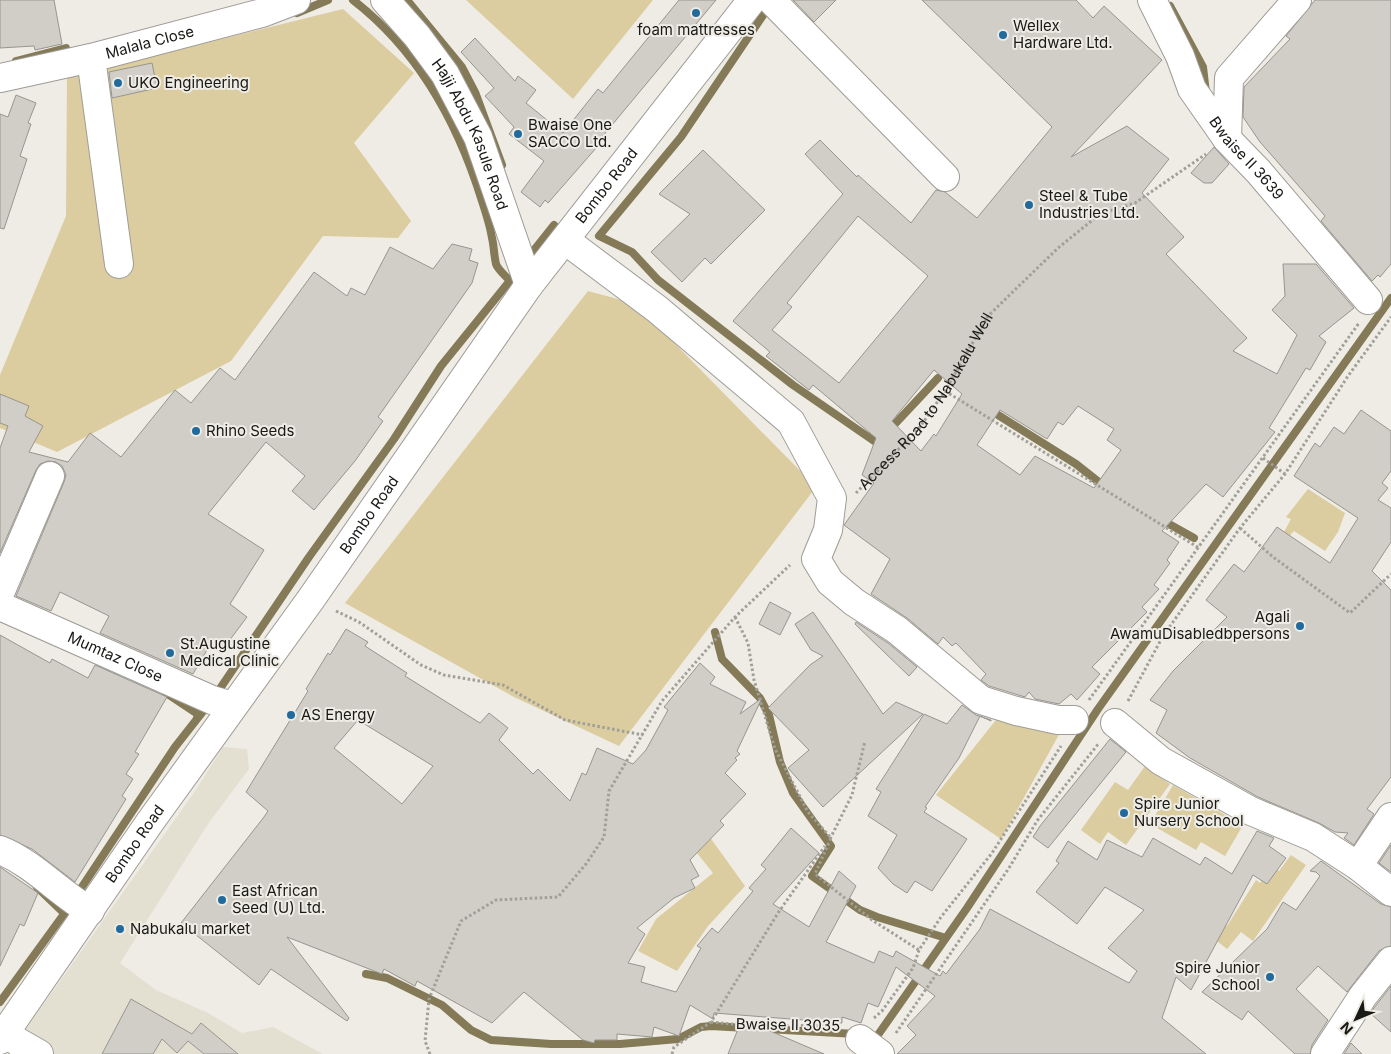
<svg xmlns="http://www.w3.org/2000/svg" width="1391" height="1054" viewBox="0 0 1391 1054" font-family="Inter,sans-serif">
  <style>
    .built { fill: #e4e0d1 }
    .green { fill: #dbcda0 }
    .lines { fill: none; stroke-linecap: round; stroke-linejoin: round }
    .stream { stroke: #847a58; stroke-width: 8 }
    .building { fill: #d0cec7; stroke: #97958f; fill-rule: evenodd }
    .minor-casing { stroke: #9e9c96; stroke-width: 30 }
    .major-casing { stroke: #9e9c96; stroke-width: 30 }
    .path { stroke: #a09f98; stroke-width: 3; stroke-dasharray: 2.5 2.5; stroke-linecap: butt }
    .minor { stroke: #fff; stroke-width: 28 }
    .major { stroke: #fff; stroke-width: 28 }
    .poi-dot { fill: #206a9e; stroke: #eeece4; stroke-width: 2 }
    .labels { text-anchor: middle; stroke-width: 4; stroke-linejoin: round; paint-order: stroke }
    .poi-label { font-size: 15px; fill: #181815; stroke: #eeece4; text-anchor: start }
    .street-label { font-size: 15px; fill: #181815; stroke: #eeece4 }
  </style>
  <rect width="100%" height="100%" fill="#eeece4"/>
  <!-- built -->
  <path class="built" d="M223,747L247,749L249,769L208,824L120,963L156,990L208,1013L242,1033L273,1027L323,1054H8L193,794Z"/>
  <!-- green -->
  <path class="green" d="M466,0H653L573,99Z
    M343,9L414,73L354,143L411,221L398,238L323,236L231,361L57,452L0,428V375L66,216L67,77Z
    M588,291L636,304L816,487L619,746L514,697L345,603Z
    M1308,489L1345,513L1338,532L1325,551L1294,531L1289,536L1283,534L1291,519L1286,517Z
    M1004,710L1066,722L1001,839L936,795Z
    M1145,766L1170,784L1126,845L1108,832L1100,844L1081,830L1115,782L1128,790Z
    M1173,785L1243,825L1225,856L1201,842L1196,850L1150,824Z
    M704,829L745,886L708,926L677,971L638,951L656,919L713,873L689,843Z
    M1291,855L1306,865L1253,941L1241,932L1227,949L1195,924L1204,911L1227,926L1256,880L1260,883L1271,866L1279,871Z"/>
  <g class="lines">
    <!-- stream -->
    <path class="stream" d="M353,0C419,51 458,123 482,201C486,213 490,225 492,238C494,246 494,256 496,264C498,270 506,276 510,281
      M407,0L462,67L475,92L502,165
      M770,5L681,137L599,236L632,252L658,280L793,385L877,443L938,378
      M1170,6L1203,67L1206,93
      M297,13L328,0
      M16,61L66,48
      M527,259L554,225
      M990,410L1076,464L1105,487
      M1160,519L1194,538
      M715,632L722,659L760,698L769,715L780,762L793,793L831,846L812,876L860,910L877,917L946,938
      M166,693L199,715L197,718
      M215,696L309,557L394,439L441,366L517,272
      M37,887L64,913
      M366,974L387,978L442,1005L471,1030L491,1040L551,1044H620L678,1039L701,1027L711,1026L856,1034
      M0,1002L64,914L175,747L208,705
      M873,1042L967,908L1098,709L1391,298"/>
  </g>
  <!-- building -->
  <path class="building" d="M0,0H54L62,44L35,50L34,46L0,48Z
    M679,0H716L602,137L604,139L548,203L545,200L540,207L521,192L544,161L509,134L514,127L485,96L494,88L461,52L475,38L515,81L518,76L536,90L526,103L563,133L598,89L603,93Z
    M793,0H836L814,22Z
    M922,0H1076L1093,18L1104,6L1162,60L1071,157L1127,126L1169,159L1142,193L1184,237L1166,254L1247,338L1233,351L1277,374L1297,335L1272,310L1285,296L1283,264H1316L1354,308L1319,336L1326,342L1310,370L1306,368L1269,428L1275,432L1223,497L1206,484L1162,531L1179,542L1167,560L1170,563L1154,585L1159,589L1142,607L1147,612L1092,667L1100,674L1077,700L1071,694L1059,704L1035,699L1029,692L1025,697L989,686L981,680L986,674L956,643L952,646L943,637L938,644L907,618L871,594L890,559L844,525L874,483L862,475L876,438L813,385L809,390L766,356L770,352L733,321L843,194L805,154L820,140L857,177L858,175L911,223L936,190L945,192L977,218L1052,127ZM858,216L928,276L839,383L772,330L792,307L787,303ZM934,370L962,394L936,436L934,434L921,451L892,421ZM1078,406L1114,429L1107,440L1121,450L1094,488L1035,456L1020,475L977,445L1000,410L1047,439L1058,422L1063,425Z
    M1315,0H1391V264L1380,277L1378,275L1372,281L1321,221L1325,216L1260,142L1243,117L1244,87L1290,39L1286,36Z
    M152,63L157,88L112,98L109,72Z
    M16,95L36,103L28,123L31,124L20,156L27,159L4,229L0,228V114L8,117Z
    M1214,147L1229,164L1212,183H1204L1191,173Z
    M703,150L765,210L711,264L705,258L682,282L651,252L690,214L659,194Z
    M452,244L472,249L469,260L478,263L472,283L378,417L383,421L355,461L314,510L292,491L305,476L266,442L208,514L264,550L230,604L247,617L220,653L210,645L193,674L100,633L109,616L60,592L51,611L16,596L64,482L66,475L62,466L56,462L48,461L40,464L36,470L0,553V448L8,426L0,423V394L29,406L25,416L43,426L29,452L68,462L90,433L121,457L175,390L191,403L220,368L235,380L314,272L347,296L351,288L365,295L390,247L433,269Z
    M1361,410L1391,431V471L1382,483L1388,488L1378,500L1391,508V542L1372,571L1391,590V777L1367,809L1374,814L1354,845L1344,838L1348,833L1335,832L1319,823L1258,797L1190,758L1156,733L1167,710L1150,700L1173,671L1227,617L1206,600L1234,564L1244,572L1277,527L1330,563L1358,518L1294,476L1315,443L1320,447L1334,427L1344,434Z
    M770,602L791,613L780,635L759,624Z
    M813,612L883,714L896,702L923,714L823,807L788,768L809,750L768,708L810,665L823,656L811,650L795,624Z
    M856,622L888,643L917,667L909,676L855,624Z
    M346,629L368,642L365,646L407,673L405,676L480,723L489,713L508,728L499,740L533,774L538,769L570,801L582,773L586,775L597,748L633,764L646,750L668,710L664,707L700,663L715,677L710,684L746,702L740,714L762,698L737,751L740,754L735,758L737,760L725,773L746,794L720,821L724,825L690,860L699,876L691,880L695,888L674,898L637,928L645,934L628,963L645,967L641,982L676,992L701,948L697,946L712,928L718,933L753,891L749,888L766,869L761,865L791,828L819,853L773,904L809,927L839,871L856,886L826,942L874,963L879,951L893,957L896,951L940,976L943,971L946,974L980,929L990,909L1129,983L1137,971L1108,948L1144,910L1105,887L1077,924L1036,892L1059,863L1056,861L1068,841L1097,860L1107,840L1142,857L1153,838L1200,865L1205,857L1232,874L1257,831L1274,838L1269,846L1286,858L1267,884L1253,875L1191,990L1176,977L1162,1018L1206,1054H897L916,1035L907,1026L935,996L896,967L878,1007L868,1003L861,1023L842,1017V1023L714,1013L713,1019L690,1005L679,1036L654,1027L652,1037L617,1034V1040H595L594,1043L583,1040L524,992L492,1023L417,981L415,986L384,969L382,974L287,937L349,1018L347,1021L271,969L259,985L181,923L264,817L268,811L246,792L308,691L306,689L328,653L330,655ZM358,720L433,766L402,804L334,748Z
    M0,635L50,663L52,659L88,678L95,665L167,697L135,752L139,754L126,774L133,779L122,796L126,799L75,882L32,849L0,835Z
    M962,705L976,715L991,720V721L980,716L959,758L925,807L927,808L924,812L967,839L932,891L915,881L907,893L893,884L878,868L897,835L868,816L881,792L876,789L924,714L947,724Z
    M1110,739L1126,752L1048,848L1033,837L1040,826Z
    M1391,845V872L1379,863Z
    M1321,861L1381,904L1391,907V946L1379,951L1347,992L1318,966L1296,989L1328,1020L1312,1045L1310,1054H1295L1248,1011L1242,1020L1202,992L1267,929L1283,902L1296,910L1320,876L1316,872L1310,871Z
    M0,867L38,893L24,926L20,924L0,966Z
    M1391,986V1032L1370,1013Z
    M131,999L192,1034L201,1023L238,1054H204L188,1041L177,1053L162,1039L153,1054H102Z
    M742,1019L824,1054H728Z
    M1351,1043L1362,1054H1344Z"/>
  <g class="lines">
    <defs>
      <g id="minor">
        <path id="s2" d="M385,0L417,36L445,74L478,137L529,285"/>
        <path d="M771,0L945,177"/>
        <path id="s3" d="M1152,0L1180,56L1192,89L1227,139L1258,171L1368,300"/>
        <path d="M91,58L119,264"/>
        <path id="s4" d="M0,78L91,58L262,13L296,0"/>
        <path d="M1227,139L1229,78L1297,0"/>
        <path d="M565,240L657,309L791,422L832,498L828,530L816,559L830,582L854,602L897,630L981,700L1016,711L1058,720H1074"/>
        <path d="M0,593L50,476"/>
        <path id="s5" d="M0,606L212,700L232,706"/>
        <path d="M1115,723L1161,761L1251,811L1313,837L1358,866L1391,892"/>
        <path d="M0,850C33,863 59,893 90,911"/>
        <path d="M1358,866L1391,817"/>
        <path d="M6,1032L18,1042L39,1054"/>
        <path d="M860,1039L880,1054"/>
        <path d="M1325,1054L1363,996L1391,961"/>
      </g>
      <g id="major">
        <path id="s6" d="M0,1040L150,822L311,599L529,285L752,0"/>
      </g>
    </defs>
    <!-- minor casing -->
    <use href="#minor" class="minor-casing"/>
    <!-- major casing -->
    <use href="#major" class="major-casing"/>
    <!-- path -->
    <g class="path">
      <path d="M945,391L1199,548"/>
      <path d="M1263,458L1285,474"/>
      <path id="s1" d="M856,493L920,427L945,391L988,316L1058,248L1100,214L1135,203L1206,154"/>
      <path d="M1240,528L1273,557L1350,613L1391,574"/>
      <path d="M336,611L359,622L421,665L444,675L503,685L565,720L643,735"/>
      <path d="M735,617L748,643L754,680L775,749L808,812L831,838L815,874L872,920L919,950L941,917L992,853L1061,746"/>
      <path d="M1089,700L1359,323"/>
      <path d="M1128,701L1163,636L1240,528L1285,474L1348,376L1391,317"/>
      <path d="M830,839L852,795L865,741"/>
      <path d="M874,1018L882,1011L913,968L919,950"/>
      <path d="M711,1022L742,1025L837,1026"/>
      <path d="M896,1033L1009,868L1037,821L1099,743"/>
      <path d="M430,1054L425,1041L429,999L461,921L496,900L558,897L586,864L604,837L609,791L662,701L735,617L790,565"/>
      <path d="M672,1054L674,1047L711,1022L778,913L825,846"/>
    </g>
    <!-- minor -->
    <use href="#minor" class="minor"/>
    <!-- major -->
    <use href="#major" class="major"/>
  </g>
  <!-- markers -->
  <g class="poi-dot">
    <circle cx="696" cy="13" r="5"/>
    <circle cx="1003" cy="35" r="5"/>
    <circle cx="118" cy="83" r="5"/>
    <circle cx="518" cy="134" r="5"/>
    <circle cx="1029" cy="205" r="5"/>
    <circle cx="196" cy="431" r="5"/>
    <circle cx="1300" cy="626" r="5"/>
    <circle cx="170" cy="653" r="5"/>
    <circle cx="291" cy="715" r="5"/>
    <circle cx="1124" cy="813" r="5"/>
    <circle cx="222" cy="900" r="5"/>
    <circle cx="120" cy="929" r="5"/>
    <circle cx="1270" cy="977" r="5"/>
  </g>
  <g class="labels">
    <!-- poi labels -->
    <g class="poi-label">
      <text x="1013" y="31">Wellex<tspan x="1013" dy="17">Hardware Ltd.</tspan></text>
      <text x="696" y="35" text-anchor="middle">foam mattresses</text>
      <text x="128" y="88">UKO Engineering</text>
      <text x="528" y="130">Bwaise One<tspan x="528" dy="17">SACCO Ltd.</tspan></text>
      <text x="1039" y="201">Steel &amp; Tube<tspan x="1039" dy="17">Industries Ltd.</tspan></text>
      <text x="206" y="436">Rhino Seeds</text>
      <text x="1290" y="622" text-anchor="end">Agali<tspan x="1290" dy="17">AwamuDisabledbpersons</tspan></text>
      <text x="180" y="649">St.Augustine<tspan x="180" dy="17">Medical Clinic</tspan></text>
      <text x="301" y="720">AS Energy</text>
      <text x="1134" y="809">Spire Junior<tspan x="1134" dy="17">Nursery School</tspan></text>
      <text x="232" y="896">East African<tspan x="232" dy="17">Seed (U) Ltd.</tspan></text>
      <text x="130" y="934">Nabukalu market</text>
      <text x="1260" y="973" text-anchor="end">Spire Junior<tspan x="1260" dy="17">School</tspan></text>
    </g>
    <!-- street labels -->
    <g class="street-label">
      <text dy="5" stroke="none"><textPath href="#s4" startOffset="154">Malala Close</textPath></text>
      <text dy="5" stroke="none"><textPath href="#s2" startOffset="161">Hajji Abdu Kasule Road</textPath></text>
      <text dy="5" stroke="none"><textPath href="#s3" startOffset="186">Bwaise II 3639</textPath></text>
      <text dy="5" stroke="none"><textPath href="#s6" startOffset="1048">Bombo Road</textPath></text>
      <text dy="5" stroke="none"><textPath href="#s1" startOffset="116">Access Road to Nabukalu Well</textPath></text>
      <text dy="5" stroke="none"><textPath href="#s6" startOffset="642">Bombo Road</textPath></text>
      <text dy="5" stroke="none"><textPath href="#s5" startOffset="126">Mumtaz Close</textPath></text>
      <text dy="5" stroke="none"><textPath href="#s6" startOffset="238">Bombo Road</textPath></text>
      <text transform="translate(788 1025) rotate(1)" y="5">Bwaise II 3035</text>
    </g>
  </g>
  <!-- north arrow -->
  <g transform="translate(1356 1019) rotate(226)" stroke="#eeece4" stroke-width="4" paint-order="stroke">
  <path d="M0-4L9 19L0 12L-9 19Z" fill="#181815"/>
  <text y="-8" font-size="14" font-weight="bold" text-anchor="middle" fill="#181815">N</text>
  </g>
</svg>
